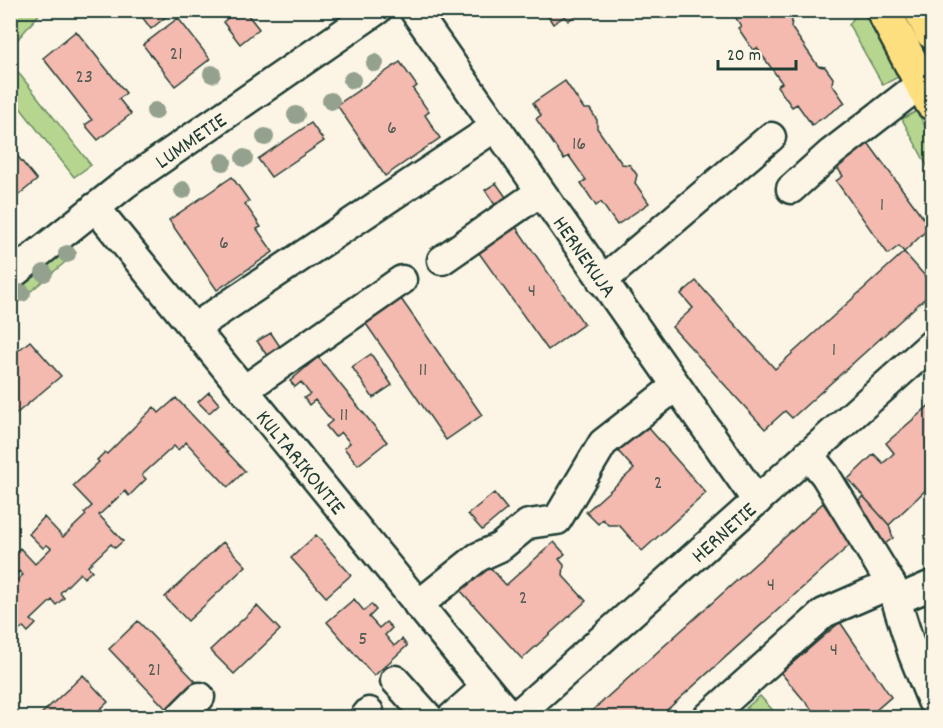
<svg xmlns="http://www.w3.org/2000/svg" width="943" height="728" viewBox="0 0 943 728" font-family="Dekko,sans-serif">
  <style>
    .green { fill: #b6d68f; stroke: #6a8a62; stroke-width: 1.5 }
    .building { fill: #f4b9af; stroke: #1f3d34; stroke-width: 1.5 }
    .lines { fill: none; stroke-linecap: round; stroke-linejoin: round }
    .minor-casing { stroke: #1f3d34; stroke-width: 33 }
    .major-casing { stroke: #1f3d34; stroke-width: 38 }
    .minor { stroke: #fcf5e5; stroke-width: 28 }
    .major { stroke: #fedf80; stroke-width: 33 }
    .tree { fill: #93a18e }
    .labels { text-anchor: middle; stroke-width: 4.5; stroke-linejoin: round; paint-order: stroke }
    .number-label { font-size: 20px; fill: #545c53 }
    .street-label { font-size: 22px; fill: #1f3d34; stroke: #fcf5e5 }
  </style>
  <rect width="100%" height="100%" fill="#fcf5e5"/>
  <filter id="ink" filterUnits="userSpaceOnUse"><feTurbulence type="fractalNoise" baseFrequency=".0167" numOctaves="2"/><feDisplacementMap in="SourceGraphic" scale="12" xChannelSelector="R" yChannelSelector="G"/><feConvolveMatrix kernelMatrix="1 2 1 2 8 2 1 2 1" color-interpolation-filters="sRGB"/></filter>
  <g filter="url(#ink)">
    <!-- green -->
    <path class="green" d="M11,10L42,11L11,47L10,11Z
      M858,11H866L900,76L883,85L849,25Z
      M10,62L91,165L74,177L11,96Z
      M917,111L932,139V175L902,119Z
      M70,245L76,253L11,308V296Z
      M760,696L779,717H754L746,708Z"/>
    <!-- building -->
    <path class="building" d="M137,10H174L151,29Z
      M238,10H244L259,29L240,44L223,22Z
      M544,10H583L568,21L565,16L553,24Z
      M736,10L785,11L792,20L791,27L818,66L825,67L833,78L832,84L845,103L812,125L797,104L792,107L777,86L782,83L757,48L753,50L738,28L741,26L733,13Z
      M178,18L210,59L175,86L143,45Z
      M76,31L126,93L119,99L131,114L98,140L85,125L92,120L43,58Z
      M400,62L417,86L413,89L429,112L425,115L440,138L385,176L337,105Z
      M565,81L584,109H590L597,120V128L622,164L630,165L637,175L635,183L649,203L617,225L601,202L596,206L581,183L586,180L569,156L564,159L536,119L541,115L533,103Z
      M311,123L324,141L271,177L258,159Z
      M866,140L930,227L904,252L899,246L888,254L836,181L843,176L834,163Z
      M10,147L37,180L10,202Z
      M232,177L249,201L245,204L261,227L257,229L273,252L217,290L169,220Z
      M496,183L506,197L495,205L485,190Z
      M516,227L584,324L548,350L479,253Z
      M904,252L932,284V292L792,418L785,411L765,429L672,327L693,308L681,294L696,281L775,369Z
      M399,296L482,415L446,440L364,321Z
      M271,333L283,351L270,360L257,341Z
      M30,341L61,376L10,419V357Z
      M371,354L392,385L373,398L352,367Z
      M318,357L387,442L358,465L344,448L350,443L341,432L335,437L326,426L332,421L315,400L309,405L304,398L310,394L301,382L295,387L290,381Z
      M209,392L219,404L209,413L198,402Z
      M176,398L245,471L228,487L186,442L178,450L174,446L142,475L146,479L129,496L125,491L99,515L123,541L115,548L111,544L88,566L92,571L84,578L80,573L60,593L64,598L56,605L52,600L31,620L36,624L28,632L23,627L10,639V586L23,575L19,571L15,575L10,570V557L20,548L35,564L51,548L47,545L43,548L29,534L44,517L63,537L86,515L84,513L92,506L73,486L99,462L97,460L105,452L107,454L154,407L159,413Z
      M932,403V484L889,525L848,479L874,454L883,463L888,459L894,453L886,443Z
      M646,425L706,493L642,551L619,525H608L603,519L598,524L586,512L634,469L618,451Z
      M494,493L507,509L482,530L468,514Z
      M863,496L889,525L893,538L882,546L855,504Z
      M823,503L851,544L658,718H584Z
      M316,535L351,575L326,597L291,558Z
      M223,542L246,566L188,621L165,597Z
      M554,542L565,554L559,559L564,565L563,576L586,601L522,659L461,591L489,566L506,585Z
      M354,599L364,611L371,604L376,610L369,617L379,628L386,622L392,628L385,635L394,646L402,639L407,646L374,676L327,622Z
      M257,606L280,630L234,674L210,650Z
      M138,621L200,686L171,714L109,649Z
      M840,622L891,697L867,718H819L781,673Z
      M83,675L108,702L91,718H37Z"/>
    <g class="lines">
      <defs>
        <g id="minor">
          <path id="s1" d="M414,10L757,501"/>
          <path d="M791,189L831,153L932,75"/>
          <path id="s2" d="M95,207L511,718"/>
          <path d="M442,260L540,192"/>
          <path id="s3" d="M10,276L125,184L377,10"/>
          <path d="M602,281L771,137"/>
          <path d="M194,328L495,127"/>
          <path d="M244,390L402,280"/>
          <path d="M808,454L825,475L891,584L913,654L932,701"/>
          <path d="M897,600L932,585"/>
          <path d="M418,605L478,557L500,547L528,524L557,520L603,443L676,386"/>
          <path d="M395,680L429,718"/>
          <path d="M179,718L200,697"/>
          <path d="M364,718L369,712"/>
          <path d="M451,718L485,688"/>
          <path id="s4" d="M514,718L932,344"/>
          <path d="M707,718L824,613L891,584"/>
        </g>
        <path id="major" d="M883,10L932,103
          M921,10L932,32"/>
      </defs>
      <!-- minor casing -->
      <use href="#minor" class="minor-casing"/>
      <!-- major casing -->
      <use href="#major" class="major-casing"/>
      <!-- minor -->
      <use href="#minor" class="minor"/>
      <!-- major -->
      <use href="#major" class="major"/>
    </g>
    <!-- trees -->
    <g class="tree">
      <circle cx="375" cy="63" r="9"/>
      <circle cx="212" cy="74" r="9"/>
      <circle cx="352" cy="80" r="9"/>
      <circle cx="331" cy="101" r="9"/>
      <circle cx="155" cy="111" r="9"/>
      <circle cx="296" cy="115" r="9"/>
      <circle cx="265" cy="137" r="9"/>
      <circle cx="244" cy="158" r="9"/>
      <circle cx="223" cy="162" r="9"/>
      <circle cx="183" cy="190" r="9"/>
      <circle cx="67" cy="254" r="9"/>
      <circle cx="44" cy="273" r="9"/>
      <circle cx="22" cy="293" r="9"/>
    </g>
  </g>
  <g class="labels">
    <!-- number labels -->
    <g class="number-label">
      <text x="176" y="59">21</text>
      <text x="84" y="82">23</text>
      <text x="392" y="133">6</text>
      <text x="579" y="149">16</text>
      <text x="882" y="210">1</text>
      <text x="224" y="248">6</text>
      <text x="532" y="296">4</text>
      <text x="834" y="355">1</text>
      <text x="423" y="375">11</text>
      <text x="344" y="420">11</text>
      <text x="658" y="488">2</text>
      <text x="771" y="590">4</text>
      <text x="523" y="603">2</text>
      <text x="363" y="644">5</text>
      <text x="834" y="655">4</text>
      <text x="154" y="675">21</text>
    </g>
    <!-- street labels -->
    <g class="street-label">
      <text dy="8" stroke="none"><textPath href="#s3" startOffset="226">LUMMETIE</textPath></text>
      <text dy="8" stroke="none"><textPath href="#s1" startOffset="300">HERNEKUJA</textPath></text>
      <text dy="8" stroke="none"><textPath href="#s2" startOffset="328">KULTARIKONTIE</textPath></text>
      <text dy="8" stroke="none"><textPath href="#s4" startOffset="280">HERNETIE</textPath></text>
    </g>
  </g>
  <!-- margin -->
  <rect width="943" height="728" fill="none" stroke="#fcf5e5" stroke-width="36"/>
  <rect x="18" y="18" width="907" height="692" fill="none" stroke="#1f3d34" stroke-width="2" filter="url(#ink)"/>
  <!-- scale -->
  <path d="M718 60v9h78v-9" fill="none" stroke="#1f3d34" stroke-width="3"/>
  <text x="727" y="60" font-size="18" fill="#1f3d34" stroke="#fcf5e5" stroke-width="4.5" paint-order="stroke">20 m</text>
</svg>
